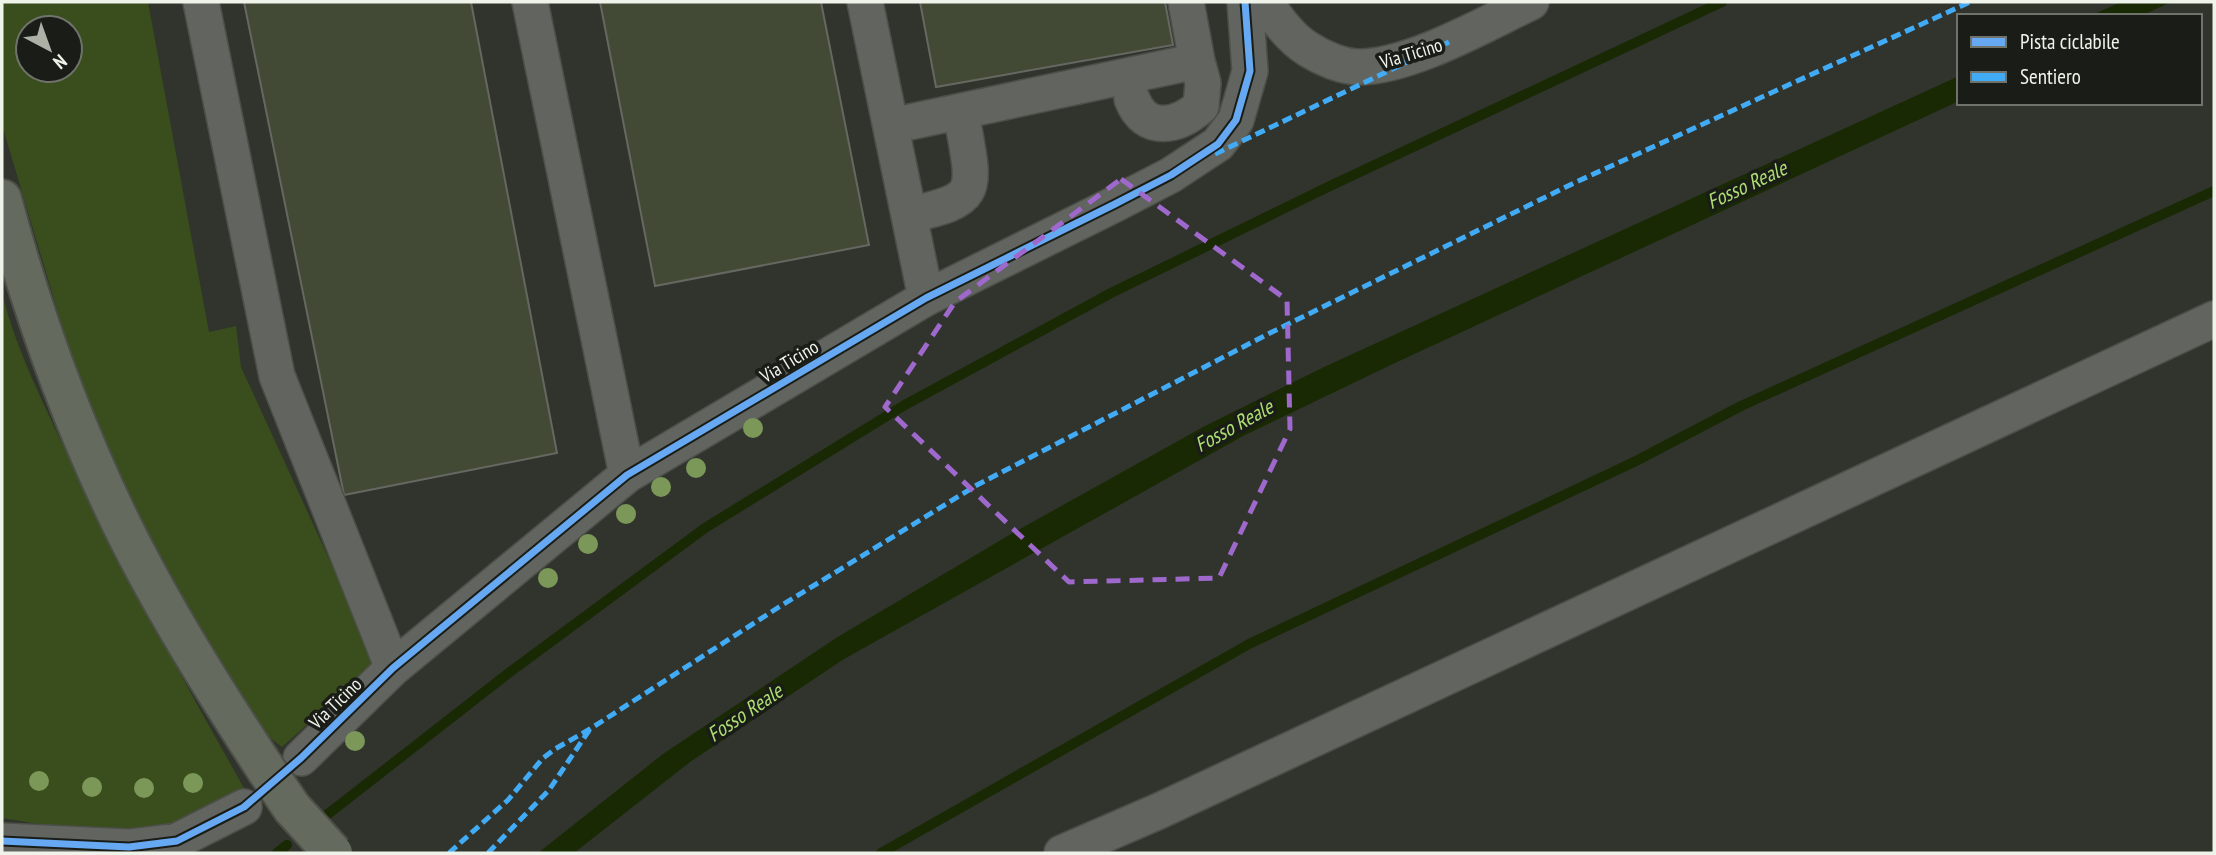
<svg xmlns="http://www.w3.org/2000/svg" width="2216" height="855" viewBox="0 0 2216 855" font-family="'PT Sans Narrow',sans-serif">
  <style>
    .green { fill: #394d1d; fill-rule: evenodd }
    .water { fill: #192904 }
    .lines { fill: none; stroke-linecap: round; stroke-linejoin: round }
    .stream { stroke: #192904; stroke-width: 10 }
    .building { fill: #424a36; stroke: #656861; stroke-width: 2 }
    .minor-casing { stroke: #4c4f48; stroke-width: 38 }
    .highway-casing { stroke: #4c4f48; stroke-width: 42 }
    .minor { stroke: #61645f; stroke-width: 35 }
    .highway { stroke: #646a5d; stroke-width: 38 }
    .highway-bridge-casing { stroke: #4c4f48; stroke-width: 42; stroke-linecap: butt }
    .highway-bridge { stroke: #646a5d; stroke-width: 38 }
    .quiet { stroke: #42abf6; stroke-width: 5; stroke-dasharray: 10 5; stroke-linecap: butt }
    .cycleway-casing { stroke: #1a1d17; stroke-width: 11 }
    .cycleway { stroke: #66a8f1; stroke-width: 7 }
    .tree { fill: #7b9859 }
    .marked { fill: none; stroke: #9e68cc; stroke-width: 5; stroke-dasharray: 14 9; stroke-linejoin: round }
    .labels { text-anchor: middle; stroke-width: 7; stroke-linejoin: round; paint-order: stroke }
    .street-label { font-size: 19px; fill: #eff4eb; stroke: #1a1d17 }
    .water-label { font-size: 21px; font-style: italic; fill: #aede73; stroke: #1a1d17 }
  </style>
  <rect width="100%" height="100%" fill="#30342c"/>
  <!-- green -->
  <path class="green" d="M2,2H148L209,332L236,326L241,367L375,659L365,673L282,747L269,737L219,663L147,530L82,393L2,125ZM28,28H70V70H28Z
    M2,293C16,350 45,406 70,460C123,572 183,680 244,788L190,823L92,833L2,818Z"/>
  <!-- water -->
  <path class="water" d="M2121,2H2171L2141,16H2090Z
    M1959,76V101L1395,363L1243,436L844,659L690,762L574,853H538L663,754L836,638L1011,534L1205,426L1324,367Z"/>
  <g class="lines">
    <!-- stream -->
    <path class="stream" d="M328,814L510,672L705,528L903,406L1111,293L1332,185L1722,2
      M277,853L287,845
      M881,853L1249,644L1636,461L1741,406L2214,191"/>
  </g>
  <!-- building -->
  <path class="building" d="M244,2H471L557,453L344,495Z
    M600,2H821L869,245L655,286Z
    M920,2H1165L1173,45L936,87Z"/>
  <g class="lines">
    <defs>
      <path id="minor" d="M201,2L277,376L393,668
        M530,2L627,475
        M865,2L926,298
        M1186,2L1197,61
        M1265,2C1277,19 1290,38 1308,49C1322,58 1343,67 1359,67C1410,67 1485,24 1531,2
        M891,126L1197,61L1203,83L1201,106C1178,127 1145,134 1132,99
        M909,215C977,200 976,194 964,129
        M301,758L393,668L627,475L926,298L1115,204L1171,175L1218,144L1236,120L1250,71L1245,2
        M2,841L129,847L177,841L244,807
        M1062,853L1159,811L2214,319"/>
      <path id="highway" d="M2,199C31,308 69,415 118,517C160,604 212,687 265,768"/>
    </defs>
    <!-- minor casing -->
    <use href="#minor" class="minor-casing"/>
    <!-- highway casing -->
    <use href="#highway" class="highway-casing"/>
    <!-- minor -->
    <use href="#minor" class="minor"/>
    <!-- highway -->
    <use href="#highway" class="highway"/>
    <defs>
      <path id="highway-bridge" d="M265,768L292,808L333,853"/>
    </defs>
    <!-- highway-bridge casing -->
    <use href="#highway-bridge" class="highway-bridge-casing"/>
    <!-- highway-bridge -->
    <use href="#highway-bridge" class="highway-bridge"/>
    <!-- quiet -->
    <path class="quiet" d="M1215,154L1449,42
      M449,853L508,800L543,758L555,749L590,729L779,607L977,485L1270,333L1574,183L1970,2
      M488,853L549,790L590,729"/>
    <defs>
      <path id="cycleway" d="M2,841L129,847L177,841L244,807L301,758L393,668L627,475L926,298L1115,204L1171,175L1218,144L1236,120L1250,71L1245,2"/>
    </defs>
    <!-- cycleway casing -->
    <use href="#cycleway" class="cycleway-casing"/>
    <!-- cycleway -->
    <use href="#cycleway" class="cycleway"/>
  </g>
  <!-- trees -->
  <g class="tree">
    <circle cx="753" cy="428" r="10"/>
    <circle cx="696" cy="468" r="10"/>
    <circle cx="661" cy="487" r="10"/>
    <circle cx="626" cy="514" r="10"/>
    <circle cx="588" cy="544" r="10"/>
    <circle cx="548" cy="578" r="10"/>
    <circle cx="355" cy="741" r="10"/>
    <circle cx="39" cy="781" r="10"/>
    <circle cx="193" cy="783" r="10"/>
    <circle cx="92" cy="787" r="10"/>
    <circle cx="144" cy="788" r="10"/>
  </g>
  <!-- marked area -->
  <path class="marked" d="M1121,179L1287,300L1290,429L1219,578L1069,582L885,407L955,302Z"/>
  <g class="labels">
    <!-- street labels -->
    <g class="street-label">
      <text transform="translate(1411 53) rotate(-17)" y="7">Via Ticino</text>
      <text transform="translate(789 361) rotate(-31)" y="7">Via Ticino</text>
      <text transform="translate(335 703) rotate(-44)" y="7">Via Ticino</text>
    </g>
    <!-- water labels -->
    <g class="water-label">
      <text transform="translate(1747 185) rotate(-25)" y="7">Fosso Reale</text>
      <text transform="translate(1234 426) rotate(-29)" y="7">Fosso Reale</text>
      <text transform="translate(745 713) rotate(-34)" y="7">Fosso Reale</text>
    </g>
  </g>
  <!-- border -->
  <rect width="2216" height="855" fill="none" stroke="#eff4eb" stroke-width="7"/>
  <!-- legend -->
  <rect x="1957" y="14" width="245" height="91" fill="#1a1d17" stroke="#6f736c" stroke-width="2"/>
  <rect x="1971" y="37" width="35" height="10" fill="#66a8f1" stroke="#6f736c" stroke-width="2"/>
  <text x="2020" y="49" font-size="21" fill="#eff4eb">Pista ciclabile</text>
  <rect x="1971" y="72" width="35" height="10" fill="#42abf6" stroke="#6f736c" stroke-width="2"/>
  <text x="2020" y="84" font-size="21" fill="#eff4eb">Sentiero</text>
  <!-- north arrow -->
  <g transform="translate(49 49) rotate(139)"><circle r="33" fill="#1a1d17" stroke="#6f736c" stroke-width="2"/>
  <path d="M0-5L12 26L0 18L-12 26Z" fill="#acb1a8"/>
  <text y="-10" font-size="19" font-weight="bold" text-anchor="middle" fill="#eff4eb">N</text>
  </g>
</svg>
